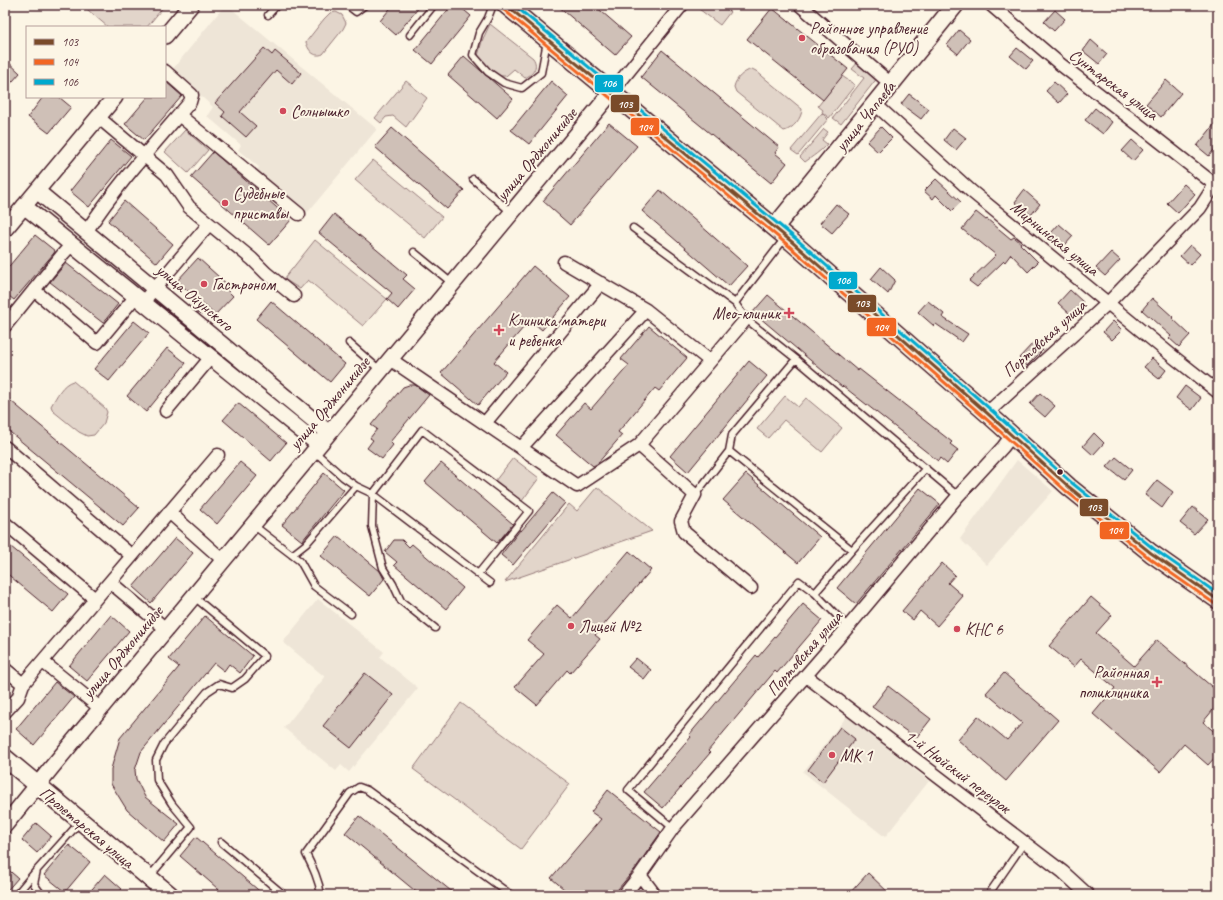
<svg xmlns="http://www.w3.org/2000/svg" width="1223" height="900" viewBox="0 0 1223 900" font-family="Caveat,sans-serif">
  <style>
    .built { fill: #eee5d7 }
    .green { fill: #e2d5ca; stroke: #967a7a }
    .building { fill: #cfc0b7; stroke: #4a1f2b }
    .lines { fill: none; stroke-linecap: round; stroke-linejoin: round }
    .service-casing { stroke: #4a1f2b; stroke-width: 9 }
    .minor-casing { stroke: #4a1f2b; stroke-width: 15 }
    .tertiary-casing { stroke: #4a1f2b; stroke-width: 18 }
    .secondary-casing { stroke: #4a1f2b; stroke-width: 20 }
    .service { stroke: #fcf5e5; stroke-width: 6 }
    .minor { stroke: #fcf5e5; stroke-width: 12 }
    .tertiary { stroke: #fcf5e5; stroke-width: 15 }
    .secondary { stroke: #fcf5e5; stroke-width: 17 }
    .bus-1-casing { stroke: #fcf5e5; stroke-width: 6 }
    .bus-2-casing { stroke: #fcf5e5; stroke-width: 6 }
    .bus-3-casing { stroke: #fcf5e5; stroke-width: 6 }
    .bus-1 { stroke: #7a4b2a; stroke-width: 3 }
    .bus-2 { stroke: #f26522; stroke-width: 3 }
    .bus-3 { stroke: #00a9ce; stroke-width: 3 }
    .poi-dot { fill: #d1495b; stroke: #fcf5e5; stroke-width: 1.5 }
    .bus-dot { fill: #4a1f2b; stroke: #fcf5e5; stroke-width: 1.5 }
    .labels { text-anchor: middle; stroke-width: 4; stroke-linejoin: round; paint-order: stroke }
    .poi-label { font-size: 17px; fill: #4a1f2b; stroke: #fcf5e5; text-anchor: start }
    .street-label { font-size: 17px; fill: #4a1f2b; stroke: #fcf5e5 }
    .line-badge { stroke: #fcf5e5; stroke-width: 1.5 }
    .badge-label { font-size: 11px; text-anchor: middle; font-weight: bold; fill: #fff }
  </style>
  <rect width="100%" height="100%" fill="#fcf5e5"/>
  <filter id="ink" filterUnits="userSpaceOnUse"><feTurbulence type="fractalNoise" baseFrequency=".025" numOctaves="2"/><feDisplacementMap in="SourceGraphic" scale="8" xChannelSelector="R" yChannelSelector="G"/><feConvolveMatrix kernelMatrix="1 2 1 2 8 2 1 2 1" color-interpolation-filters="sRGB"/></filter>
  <g filter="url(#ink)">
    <!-- built -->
    <path class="built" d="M225,5H227L377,129L308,212L257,170L259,167L238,150L241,145L207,116L213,107L172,70Z
      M1017,460L1053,491L987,565L960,539Z
      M318,599L384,652L380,657L418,688L349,772L341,765L336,771L284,728L325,677L283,642Z
      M847,716L929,781L885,837L803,772Z"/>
    <!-- green -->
    <path class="green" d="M82,5H165L147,27H108Z
      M700,5H722L730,12L720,25L699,9Z
      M336,12L342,15L346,23L343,29L323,54C314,58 308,50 306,42L324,19L330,13Z
      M490,24L533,58C539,67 533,74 525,78L514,69L506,76H499L481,61L478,56L482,41Z
      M859,61L878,77L841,124L833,118L864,78L852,69Z
      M752,69L756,71L802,109C802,118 793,129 784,131L779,127L736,92L734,87C736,78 743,72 752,69Z
      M842,76L855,85L829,118L822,112L823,110L818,106Z
      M406,81L427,98L406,127L393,116L386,117L381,123L375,118Z
      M822,113L828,119L798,155L791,150Z
      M824,129L828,132L822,140L827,144C820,152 813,156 805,162L800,157Z
      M185,130L208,150L188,173L165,152Z
      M373,160L442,217L425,238L355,180Z
      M315,240L387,299L363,326L308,280L300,289L284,279Z
      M73,381L105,408L107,412L104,423L94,435L87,436L79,432L53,411L51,406C57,396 62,384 73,381Z
      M785,396L798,407L806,398L842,428L822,452L784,420L768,438L757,429Z
      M513,458L539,478L522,501L495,481Z
      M597,487L652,531L505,582L569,504L577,511Z
      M461,703L570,784L521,849L413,769Z"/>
    <!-- building -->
    <path class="building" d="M393,5H421L396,35L380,21Z
      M452,5H458L471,16L432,64L415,50Z
      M557,5H594L631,37L615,55Z
      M772,8L848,69L823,100L747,39Z
      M1055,10L1065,19L1054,31L1044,22Z
      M959,30L970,39L958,54L947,45Z
      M1091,40L1107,54L1099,64L1083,51Z
      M264,48L272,55L275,51L301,73L292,84L276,70L240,112L256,126L246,137L222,116L225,112L215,103Z
      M1017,48L1033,61L1026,69L1010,56Z
      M662,50L779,147L775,153L787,163L771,183L641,77Z
      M464,56L513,99L497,118L448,75Z
      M5,59L20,73L5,90Z
      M1166,80L1181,93L1161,117L1146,104Z
      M165,81L182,96L144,140L125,124L148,97H165Z
      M551,81L568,96L529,144L511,130Z
      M1054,82L1067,94L1059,103L1046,91Z
      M909,94L929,109L921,119L901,104Z
      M43,97H59L71,107L49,133L28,117Z
      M1095,108L1112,122L1103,134L1085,120Z
      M1218,120V145L1209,156L1197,146Z
      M609,123L637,146L570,225L543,201Z
      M881,127L892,138L878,152L867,142Z
      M392,128L464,190L447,209L375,147Z
      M953,128L966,138L956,150L944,140Z
      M111,140L131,156L89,207L70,191Z
      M1132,140L1143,150L1133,161L1122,151Z
      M213,152L291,220L269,245L191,177Z
      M936,179L961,202L952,211L936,195L933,199L924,191Z
      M1184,184L1195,194L1178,213L1167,203Z
      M660,190L747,266L729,286L642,211Z
      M1024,190L1040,204L1031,215L1015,202Z
      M124,201L173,244L157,263L108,221Z
      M836,204L849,214L832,233L820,223Z
      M976,212L986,220L987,219L1011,239L1014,237L1021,243L1020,244L1038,262L1028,272L1011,254L1005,262L1004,261L977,287L969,281L996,255L975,238L974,239L962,229Z
      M334,214L407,275L403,279L415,289L398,309L387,299L392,293L319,233Z
      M1059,224L1073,236L1065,245L1051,233Z
      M35,235L55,251L54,253L14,300L5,293V271Z
      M1190,245L1200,254L1190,265L1180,256Z
      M1111,252L1120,260L1105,276L1096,268Z
      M198,258L230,287L227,290L233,296L215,315L177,281Z
      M66,263L118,304L103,323L50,282Z
      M533,266L570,297L542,330L530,320L494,362L506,372L478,405L441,373Z
      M881,267L895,280L888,294L871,279Z
      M1070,290L1083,302L1071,315L1058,303Z
      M768,295L858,371L859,369L952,442L950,444L958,450L947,464L940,458L938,461L843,386L842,387L753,312Z
      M1152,298L1173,317L1172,318L1190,335L1179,347L1169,338L1171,336L1142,310Z
      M271,301L345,364L330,382L256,319Z
      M928,301L944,314L942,317L968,334L962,342L936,324L934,326L918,312Z
      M134,321L149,333L109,381L94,369Z
      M1113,321L1122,330L1112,340L1103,332Z
      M649,326L687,358L659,391L655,388L618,432L622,435L597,464L593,466L556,435L584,403L591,409L629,365L621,359Z
      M1034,342L1043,350L1027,366L1019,358Z
      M167,348L186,363L146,412L127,396Z
      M1152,358L1166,370L1159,379L1144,367Z
      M749,361L767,376L688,472L670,456Z
      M409,385H415L429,395L390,442L393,445L382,459L367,448L373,440L370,438L377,429L371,425L403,387Z
      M1185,386L1201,398L1192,410L1176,398Z
      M1040,393L1055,406L1045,417L1030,404Z
      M5,396L139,508L123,526L5,428Z
      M238,403L286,443L271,461L223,420Z
      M1094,433L1104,443L1093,455L1083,446Z
      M1116,457L1132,470L1124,480L1107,467Z
      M240,462L257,476L217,524L200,509Z
      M441,463L513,524L497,543L425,482Z
      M324,473L344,490L302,541L282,525Z
      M746,474L820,537L798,563L723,500Z
      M1157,480L1173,492L1162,508L1145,495Z
      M920,488L940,504L856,604L837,588Z
      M553,493L565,503L513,565L501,555L520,530L521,531Z
      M1193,507L1208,519L1194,534L1180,523Z
      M338,536L380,571L384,579L370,596L321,556Z
      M175,538L193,553L151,603L133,587Z
      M394,540H402L409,547L412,544L463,588L446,609L394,565L397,562L385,552Z
      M5,542L68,594L53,612L5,572Z
      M629,551L651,570L595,635L600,639L570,673L567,670L537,705L515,687L544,654L527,640L557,605L572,618Z
      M942,563L955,575L948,583L963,596L937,626L920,611L913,620L902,611Z
      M1091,597L1112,615L1096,633L1134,666L1157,640L1218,692V704L1203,722L1218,735V754L1208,765L1184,744L1160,772L1093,714L1115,688L1081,659L1074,667L1049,646Z
      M803,604L822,620L777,673L775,671L708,751L710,753L663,808L644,792L691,737L689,735L756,655L758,657Z
      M111,615L129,631L87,681L69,666Z
      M205,616L253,656L240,673L229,664L224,671L214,663L141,752L135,770L136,779L145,797L179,824L164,842L127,810L111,784V769L120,738L179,667L169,659Z
      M636,658L651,670L644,679L628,667Z
      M365,673L393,695L351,748L323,726Z
      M1004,673L1058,720L1006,781L958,740L978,716L1007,740L1022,723L986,693Z
      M55,682L74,697L34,745L16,729Z
      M888,686L931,719L916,738L872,707Z
      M840,727L855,739L823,782L808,770Z
      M608,790L661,832L635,869L613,895H571L551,878L601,819L591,812Z
      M359,816L456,895H420L345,833Z
      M36,823L51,836L37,853L22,840Z
      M196,837L264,895H225L180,856Z
      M69,845L90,862L65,892L44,875Z
      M5,867L18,878L5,893Z
      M868,873L891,895H848Z
      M105,874L122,889L116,895H87Z"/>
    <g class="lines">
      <defs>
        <path id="service" d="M347,5L356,12L365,5
          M493,5L488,18L479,33L473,55L488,72L504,83L522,88L541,73L547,41
          M268,15L277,5
          M410,35L434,5
          M473,179L512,213
          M633,228L735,303L746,319L796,359L958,496
          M414,252L453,284
          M735,303L785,238
          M349,343L381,371
          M314,451L343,477L356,486L373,494L490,583
          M729,451L852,550
          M695,495L729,451L732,435L796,359
          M253,525L300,561L314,586L351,614
          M292,555L306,544L356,486
          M815,593L852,550L926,468
          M435,628L401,601L393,584L383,568L372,526L373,494L422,430L529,511L478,574
          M673,828L628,790L799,581L815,593L848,627
          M221,842L284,895
          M150,876L191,827L172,804L157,780L156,760L164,744L207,692L219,684L232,688L245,679L265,656L193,596
          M16,895L36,871
          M42,895L34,884L37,870L80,822
          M321,895C319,880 313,868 306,854L350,793L359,787L367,790L511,895
          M988,895L1024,843"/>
        <path id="minor" d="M800,5L891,84
          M991,5L1060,64L1143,128L1218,187
          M611,93L682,5
          M875,104L971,191L1171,355L1218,392
          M179,115L299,214
          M98,117L167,175L189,207L252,259L266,273L294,296
          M86,232C116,186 155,143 190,102L192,95L165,71
          M564,262L646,310L710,361
          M34,290L97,343L136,296
          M143,302L209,224
          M5,326L63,254L72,244
          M390,359L577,486L639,445L746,319
          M166,411L211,357
          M987,413L1108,303L1200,208L1218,180
          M485,423L601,283
          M639,445L695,495L681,521L684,532L751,588
          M5,447L132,556
          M521,448L646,310
          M169,512L223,560
          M5,523L95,599
          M110,582L166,629
          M43,662L100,708
          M5,669L23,684
          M806,676L1063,872L1088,895
          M5,712L18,698L23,684L218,455
          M640,875L655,895
          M624,895L640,875L673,828L848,627L958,496L1003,447L1012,435"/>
        <path id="tertiary" d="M165,36L191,5
          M37,191L329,433
          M24,206L319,445
          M5,229L115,97
          M5,825L52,767L611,93"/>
        <path id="secondary" d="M506,5L792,242L987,413L1069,487L1151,553L1218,600
          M775,227L955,5
          M5,758L170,895"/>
      </defs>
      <!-- service casing -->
      <use href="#service" class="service-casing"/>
      <!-- minor casing -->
      <use href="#minor" class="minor-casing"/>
      <!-- tertiary casing -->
      <use href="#tertiary" class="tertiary-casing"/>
      <!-- secondary casing -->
      <use href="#secondary" class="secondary-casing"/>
      <!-- service -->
      <use href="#service" class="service"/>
      <!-- minor -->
      <use href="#minor" class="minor"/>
      <!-- tertiary -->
      <use href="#tertiary" class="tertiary"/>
      <!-- secondary -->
      <use href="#secondary" class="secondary"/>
      <defs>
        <path id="bus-1" d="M506,5L792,242L987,413L1069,487L1151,553L1218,600"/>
        <path id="bus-2" d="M503,9L789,246L984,417L1066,491L1148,557L1215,604"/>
        <path id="bus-3" d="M514,5L795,238L990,409L1072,483L1154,549L1218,594"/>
      </defs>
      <!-- bus-1 casing -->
      <use href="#bus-1" class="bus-1-casing"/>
      <!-- bus-2 casing -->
      <use href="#bus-2" class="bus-2-casing"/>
      <!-- bus-3 casing -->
      <use href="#bus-3" class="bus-3-casing"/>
      <!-- bus-1 -->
      <use href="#bus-1" class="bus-1"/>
      <!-- bus-2 -->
      <use href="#bus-2" class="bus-2"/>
      <!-- bus-3 -->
      <use href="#bus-3" class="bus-3"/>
    </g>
  </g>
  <!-- markers -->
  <g class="poi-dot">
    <circle cx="802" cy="38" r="4"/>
    <circle cx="283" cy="111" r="4"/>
    <circle cx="225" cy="203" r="4"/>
    <circle cx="204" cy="284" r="4"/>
    <path d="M787 307h4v4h4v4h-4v4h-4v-4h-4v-4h4z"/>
    <path d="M497 324h4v4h4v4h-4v4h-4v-4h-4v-4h4z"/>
    <circle cx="571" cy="626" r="4"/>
    <circle cx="957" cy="629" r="4"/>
    <path d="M1155 676h4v4h4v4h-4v4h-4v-4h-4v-4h4z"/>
    <circle cx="832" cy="755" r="4"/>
  </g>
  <circle class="bus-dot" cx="1060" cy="472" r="3.5"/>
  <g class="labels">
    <!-- poi labels -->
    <g class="poi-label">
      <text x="810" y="34">Районное управление<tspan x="810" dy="20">образования (РУО)</tspan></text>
      <text x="291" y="117">Солнышко</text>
      <text x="233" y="199">Судебные<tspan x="233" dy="20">приставы</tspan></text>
      <text x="212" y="290">Гастроном</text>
      <text x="780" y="319" text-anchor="end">Мео-клиник</text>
      <text x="508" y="326">Клиника матери<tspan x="508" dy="20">и ребенка</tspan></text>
      <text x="579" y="632">Лицей №2</text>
      <text x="965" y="635">КНС 6</text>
      <text x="1148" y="678" text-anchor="end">Районная<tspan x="1148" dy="20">поликлиника</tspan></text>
      <text x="840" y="761">МК 1</text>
    </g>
    <!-- street labels -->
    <g class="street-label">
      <text transform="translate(1114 84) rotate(37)" y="6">Сунтарская улица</text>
      <text transform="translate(865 116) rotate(-51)" y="6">улица Чапаева</text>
      <text transform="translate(536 154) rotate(-50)" y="6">улица Орджоникидзе</text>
      <text transform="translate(1055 238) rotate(39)" y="6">Мирнинская улица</text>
      <text transform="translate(195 297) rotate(40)" y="6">улица Ойунского</text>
      <text transform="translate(1044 338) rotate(-42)" y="6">Портовская улица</text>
      <text transform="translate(329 403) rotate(-50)" y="6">улица Орджоникидзе</text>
      <text transform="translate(122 652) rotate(-50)" y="6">улица Орджоникидзе</text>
      <text transform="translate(804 653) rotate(-49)" y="6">Портовская улица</text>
      <text transform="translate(958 771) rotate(37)" y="6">1-й Нюйский переулок</text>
      <text transform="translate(87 827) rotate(40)" y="6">Пролетарская улица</text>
    </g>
  </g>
  <g class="line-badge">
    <rect x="594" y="74" width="30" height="19" rx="4" fill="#00a9ce"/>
    <rect x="610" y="94" width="30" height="19" rx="4" fill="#7a4b2a"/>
    <rect x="630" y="117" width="30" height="19" rx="4" fill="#f26522"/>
    <rect x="828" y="271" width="30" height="19" rx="4" fill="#00a9ce"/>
    <rect x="847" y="294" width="30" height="19" rx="4" fill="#7a4b2a"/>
    <rect x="866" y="317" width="31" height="20" rx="4" fill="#f26522"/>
    <rect x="1079" y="498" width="30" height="19" rx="4" fill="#7a4b2a"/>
    <rect x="1099" y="521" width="31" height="19" rx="4" fill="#f26522"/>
  </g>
  <g class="badge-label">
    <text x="609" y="87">106</text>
    <text x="625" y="108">103</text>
    <text x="645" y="131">104</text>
    <text x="843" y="284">106</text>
    <text x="862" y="307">103</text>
    <text x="881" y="331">104</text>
    <text x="1094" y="511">103</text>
    <text x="1115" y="534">104</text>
  </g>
  <!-- margin -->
  <rect width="1223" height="900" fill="none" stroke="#fcf5e5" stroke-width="20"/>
  <rect x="10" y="10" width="1203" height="880" fill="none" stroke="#4a1f2b" stroke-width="1.5" filter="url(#ink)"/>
  <!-- legend -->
  <rect x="26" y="26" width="140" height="72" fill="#fcf5e5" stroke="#b59f9b"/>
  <rect x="34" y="39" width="20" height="6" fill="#7a4b2a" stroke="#b59f9b"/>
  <text x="62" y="46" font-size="12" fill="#4a1f2b">103</text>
  <rect x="34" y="59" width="20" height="6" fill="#f26522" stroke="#b59f9b"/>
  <text x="62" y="66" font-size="12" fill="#4a1f2b">104</text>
  <rect x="34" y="79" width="20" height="6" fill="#00a9ce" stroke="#b59f9b"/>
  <text x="62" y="86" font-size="12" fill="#4a1f2b">106</text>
</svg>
